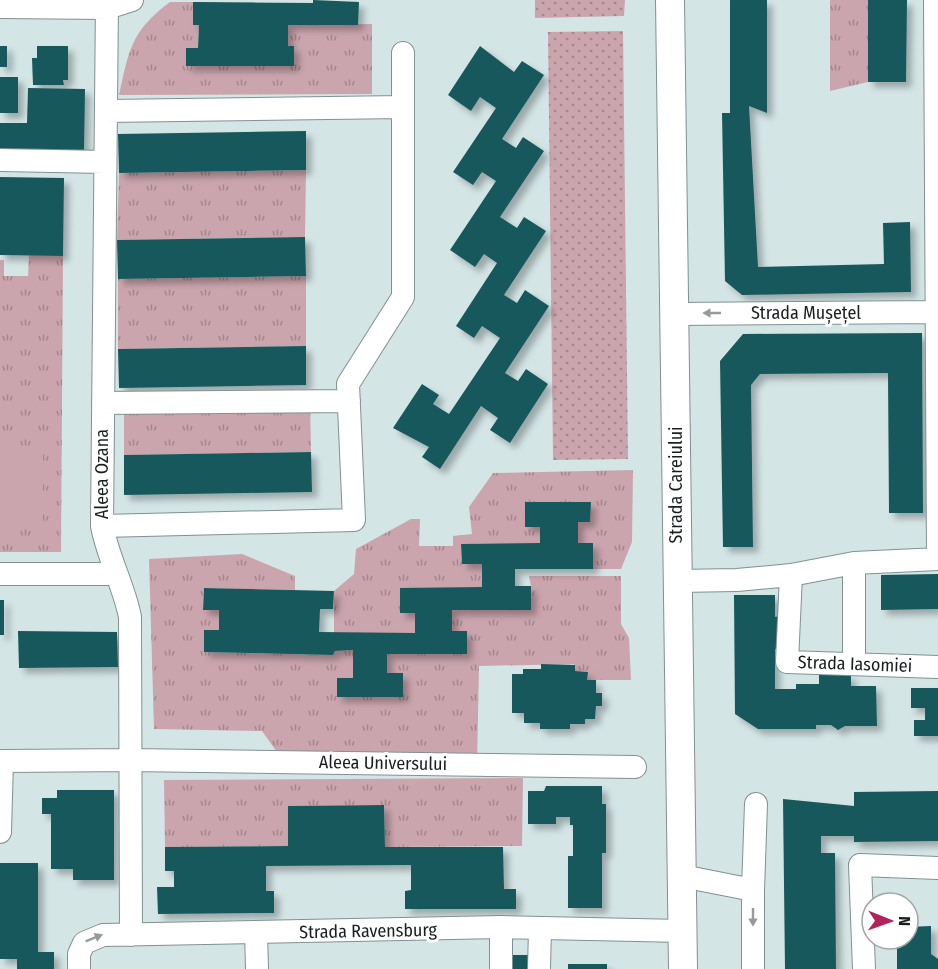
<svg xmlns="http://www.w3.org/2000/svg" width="938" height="969" viewBox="0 0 938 969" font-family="'Fira Sans Condensed',sans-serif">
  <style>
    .grass { fill: url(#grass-tufts) }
    .park { fill: url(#park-dots) }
    .garden { fill: #cba5ad }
    .building { fill: #19585b; filter: url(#shadow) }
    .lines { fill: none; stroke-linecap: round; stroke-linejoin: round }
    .minor-casing { stroke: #819192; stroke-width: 24 }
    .major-casing { stroke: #819192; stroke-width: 30 }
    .minor { stroke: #fff; stroke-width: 22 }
    .major { stroke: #fff; stroke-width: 28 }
    .oneway { fill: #979a9a }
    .labels { text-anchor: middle; stroke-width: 6; stroke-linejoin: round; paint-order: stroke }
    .street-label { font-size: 18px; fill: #181f1f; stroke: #fff }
  </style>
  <defs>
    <pattern id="grass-tufts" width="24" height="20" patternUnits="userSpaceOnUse" patternTransform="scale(1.5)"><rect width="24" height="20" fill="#cba5ad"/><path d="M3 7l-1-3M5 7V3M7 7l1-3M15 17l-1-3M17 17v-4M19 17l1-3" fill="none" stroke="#a4868c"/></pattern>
    <pattern id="park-dots" width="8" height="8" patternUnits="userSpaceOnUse" patternTransform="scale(1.5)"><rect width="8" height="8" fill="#cba5ad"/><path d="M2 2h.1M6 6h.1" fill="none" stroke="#a4868c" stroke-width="1.8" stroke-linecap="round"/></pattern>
    <filter id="shadow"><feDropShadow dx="5.5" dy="5.5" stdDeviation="3" flood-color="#0004"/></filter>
  </defs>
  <rect width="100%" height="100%" fill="#d4e5e6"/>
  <!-- grass -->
  <path class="grass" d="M830,0H868V82L830,91Z
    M170,2H193L199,25L198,48H186L187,66H294V46H288V25L372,24V94L119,95C129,50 131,31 170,2Z
    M306,170L305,237L117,240L119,173Z
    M29,255L63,256L61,552H0V260H4V276H28Z
    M306,276V346L118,349V279Z
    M310,400L311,452L124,455V403Z
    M633,470L632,542L621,569H593V544L578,543V522H590V502H525V527H540V543L461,544L462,564H482V587L400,613H415V633H334V591L354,574L356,549L411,519H420L419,546H453V536L472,534L469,507L493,473Z
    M242,554L295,576V590L204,588L203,610H219V630H204V652L333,655L335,651L353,650V678H337V697H403V673H387V654H466L467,631H452V610L531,586L529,576H621V624L629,638L631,680H587V672L575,671L574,664L479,666L477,764L284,762L262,731L154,729L149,559Z
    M523,778L522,846L385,847L384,805L288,806V846L165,847L164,780Z"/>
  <!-- park -->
  <path class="park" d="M535,0H625L624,16L535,18Z
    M623,31L628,459L553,460L548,32Z"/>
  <!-- garden -->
  <path class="garden" d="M0,453H43V526H0Z"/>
  <!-- building -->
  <path class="building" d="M313,0L359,2L358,25H288V46H294V66H186V48H198L199,25H193V2L313,3Z
    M730,0H767V113L749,106L758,267L884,264L883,223L910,222L911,292L742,295L725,281L722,113H730Z
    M868,0H907L906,82H868Z
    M0,46H7V67H0Z
    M37,46H68V80H63L64,85H33L32,58H37Z
    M480,46L514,72L522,61L544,75L502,139L516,148L523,137L544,151L500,217L517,228L524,217L546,231L504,295L517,303L525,290L549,306L505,373L518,381L526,369L548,384L510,443L490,430L498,418L481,406L440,469L422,457L429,447L393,428L422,384L439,395L433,404L449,414L500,338L482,326L474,338L456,326L497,263L484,254L475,267L450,250L496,181L482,172L473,185L453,172L496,108L480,97L471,111L448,95Z
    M0,77H18V113H0Z
    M28,88L85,89L84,154L0,152V123H27Z
    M306,131V170L119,173L118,134Z
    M0,177L64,178L63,256L0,255Z
    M305,237L306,276L118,279L117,240Z
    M922,333L923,513H889L888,373L760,374L751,385L753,547H723L720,361L743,334Z
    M306,346V385L119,388L118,349Z
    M311,452L312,492L124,495V455Z
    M525,502H591L590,522H578V543H593V569H515V586H531V610H452V631H467V654H387V673H403V697H337V678H353V650L335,651L333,655L204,652V630H219V610H203L204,588L334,591L333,609H320L319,632L415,633V613H400V588L482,587V564H462L461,544L540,543V527H525Z
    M938,574V609L881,610V575Z
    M734,595H775V617L779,616L780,649H775V689H796V684H819V675H851V686H876L877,726H845L838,730L831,725H816V729H758L735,714Z
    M0,600H4V635H0Z
    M18,631L117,632L118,667L19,668Z
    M541,664L575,665V671L588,672L587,680H596V693H602V706H596L595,719H585V724H570V729H540V723H524V713H512V674H523V669H541Z
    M911,688H938V736H914V720H925V708H911Z
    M546,786H602V804H606V853H602V908H568V856H573V825H570V817H556V824H528V791H544Z
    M57,790H114V880H73V869H51V814H42V798H57Z
    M938,791V841L854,842V836H821V853H835L836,969H785L783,799L854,806V792Z
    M384,805L385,847H503L504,889H516V909H405V891L411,890V865L266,866V891H274V913L158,914L157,887H174V871H165V847L288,846V806Z
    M0,863H38V952H54V969H17V959H0Z
    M931,926V954L938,959V969H897V939H908V927Z
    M510,955H531V969H510Z
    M568,964H607V969H568Z"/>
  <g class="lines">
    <defs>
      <path id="minor" d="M107,0L102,526C108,558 124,586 130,617L131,935
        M935,0L938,559
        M0,7L107,8L132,0
        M106,111L403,107
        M0,160L105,162
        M675,314L938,312
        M103,403L349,401
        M102,526L354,520L348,384L403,297V53
        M0,574H115
        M791,575L787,662L938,667
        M677,581L737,580L791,575L854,563L938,559
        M854,664V563
        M0,832L2,761L131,760L635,767
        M682,876L753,890V969
        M753,890L756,804
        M501,927V969
        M256,933L257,969
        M79,969V954L84,943L103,935L501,927L682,931
        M539,969L540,928
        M864,969L860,865L938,868"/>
      <path id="major" d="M670,0L683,969"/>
    </defs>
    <!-- minor casing -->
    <use href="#minor" class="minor-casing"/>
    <!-- major casing -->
    <use href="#major" class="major-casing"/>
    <!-- minor -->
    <use href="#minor" class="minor"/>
    <!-- major -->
    <use href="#major" class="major"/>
  </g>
  <!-- one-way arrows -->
  <defs><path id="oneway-solid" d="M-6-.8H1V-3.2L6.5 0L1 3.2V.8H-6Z" transform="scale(1.5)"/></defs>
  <g class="oneway">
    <use href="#oneway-solid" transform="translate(712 313) rotate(-180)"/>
    <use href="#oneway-solid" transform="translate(753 917) rotate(90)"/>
    <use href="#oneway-solid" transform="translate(94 938) rotate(-22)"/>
  </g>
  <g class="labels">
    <!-- street labels -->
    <g class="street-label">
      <text x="806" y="319">Strada Mușețel</text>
      <text transform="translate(102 474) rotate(-90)" y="6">Aleea Ozana</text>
      <text transform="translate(676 485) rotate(-90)" y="6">Strada Careiului</text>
      <text transform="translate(855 664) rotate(2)" y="6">Strada Iasomiei</text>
      <text transform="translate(383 763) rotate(1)" y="6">Aleea Universului</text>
      <text transform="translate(368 931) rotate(-1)" y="6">Strada Ravensburg</text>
    </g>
  </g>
  <!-- north arrow -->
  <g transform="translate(890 921) rotate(91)"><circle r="28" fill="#ffffff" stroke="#a3a5a5" stroke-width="1.5"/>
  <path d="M0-4.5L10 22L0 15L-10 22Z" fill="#b22359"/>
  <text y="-9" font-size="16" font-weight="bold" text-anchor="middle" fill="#181f1f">N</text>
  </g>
</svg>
